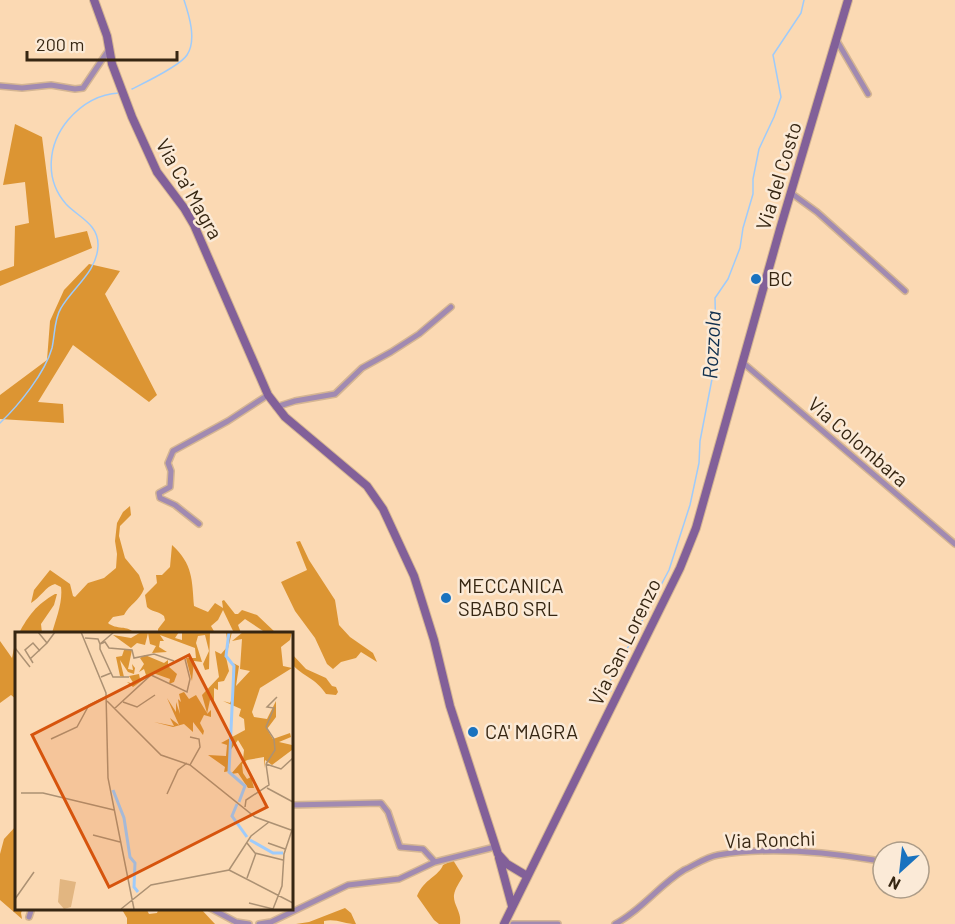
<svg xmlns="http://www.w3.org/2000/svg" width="955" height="924" viewBox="0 0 955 924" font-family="Barlow,sans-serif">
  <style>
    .forest { fill: #dc9533 }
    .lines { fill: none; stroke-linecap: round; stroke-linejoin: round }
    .stream { stroke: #9ecbfb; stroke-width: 1.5 }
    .street-casing { stroke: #d4b593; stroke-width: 8 }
    .secondary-casing { stroke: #d4b593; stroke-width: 10 }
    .street { stroke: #a18ab1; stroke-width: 5 }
    .secondary { stroke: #826099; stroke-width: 8 }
    .poi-dot { fill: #1972bf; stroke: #fbead7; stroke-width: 2 }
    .labels { text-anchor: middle; stroke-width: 5; stroke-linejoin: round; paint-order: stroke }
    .street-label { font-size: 20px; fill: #362612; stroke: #fbead7 }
    .poi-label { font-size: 20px; fill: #362612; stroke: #fbead7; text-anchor: start }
    .water-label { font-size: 21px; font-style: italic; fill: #0f2f4e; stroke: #fbead7 }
    .inset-river { fill: none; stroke: #9ecbfb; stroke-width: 3 }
    .inset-road { fill: none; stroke: #ac9173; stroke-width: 1.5 }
    .view { fill: #d6540d; fill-opacity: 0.15; stroke: #d6540d; stroke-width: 3 }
    .inset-edge { fill: none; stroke: #362612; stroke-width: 3 }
  </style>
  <rect width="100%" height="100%" fill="#fbd9b3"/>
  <!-- forest -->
  <path class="forest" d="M15,124L42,137L55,238L87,231L92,248L0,286V271L14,266L15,226L29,223L25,182L3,185Z
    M89,264L120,271L105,294L157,395L149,402L73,345L38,402L63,404L64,423L0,419V395L47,360L50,321L64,290Z
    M130,506L131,515L120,526L119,536L125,558L139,575L144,589C140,600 129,605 124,615L113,617L108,623C116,630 128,625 134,633H52C56,619 63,602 61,587L55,584C46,586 40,598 31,603L34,590L50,570L70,584L73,596L75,597L88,583L104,578L116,568L117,554L115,541L117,523L123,512Z
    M300,541L309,560L335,600L339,625L350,637L373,653L377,662L361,652L356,658L341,662L333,669L327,664L315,638L295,611L281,582L307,570L296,542Z
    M172,545C193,564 192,580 194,606L208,612L215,603L223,608L222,601L224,600L235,614H238L242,610L257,615L276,633H266L245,619L238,625L241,633H234L223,610L218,620L211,626L215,633H158V629L165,620L164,616C159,611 151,612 147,607L145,595L157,583L156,575H162L170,567Z
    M55,594H57L54,605L41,624L42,633H19C29,615 36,605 55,594Z
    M16,638V699L11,695L0,703V641L12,658Z
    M291,653L306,669L326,678L332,686L336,687L338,692L336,695L326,694C316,678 303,677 291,663Z
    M16,826V908H23L21,913L22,919L0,900V854L4,839Z
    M453,860L463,876C460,882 455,888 454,895C453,905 462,912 460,924H439L434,920L417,896C424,879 439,876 443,865Z
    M121,908H146L149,914L157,913L159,908H200L215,924H127V918Z
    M345,908L351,913L356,924C345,924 335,918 324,921V924H296L309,922Z"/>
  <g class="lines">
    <!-- stream -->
    <path class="stream" d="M132,89C144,83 180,66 187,55C197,40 189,15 184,0
      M0,423C19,405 45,373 52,348C55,335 54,319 61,308C73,287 97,272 98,246C99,224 78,217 66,204C44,179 48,144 68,120C81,105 98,94 119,93
      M611,691L609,683L669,570L690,505L699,463L700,441L712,379L716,342L715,298L728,279L740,248L743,228L753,194V179L759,149L774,117L781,97L773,55L801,13L804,0"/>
    <defs>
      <path id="street" d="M837,41L868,94
        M0,86L22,88L51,85L75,89L83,88L108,51
        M791,193L817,212L905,291
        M742,362L955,544
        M276,407L295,401L335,394L362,368L391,352L419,334L451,307
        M199,524L175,505L160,498L159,493L170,487L171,471L168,463L173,451L228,421L268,395
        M291,805L381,803L388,812L400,847L423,849L435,862
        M210,908L236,922L249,924
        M29,917L32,908
        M259,924L271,922L348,885L399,879L435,862L495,847
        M513,924H558
        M615,924C643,909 659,885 684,870C695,865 706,857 718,855C766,847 826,852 874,860"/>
      <path id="secondary" d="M94,0L107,36L112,64L132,117L157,172L184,208L194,225L268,395L285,417L367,486L383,509L414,576L434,640L450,706L498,854L507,864L527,876
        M499,858L512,906
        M504,924L680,568L696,528L780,229L848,0"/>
    </defs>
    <!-- street casing -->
    <use href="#street" class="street-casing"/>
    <!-- secondary casing -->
    <use href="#secondary" class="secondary-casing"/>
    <!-- street -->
    <use href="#street" class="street"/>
    <!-- secondary -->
    <use href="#secondary" class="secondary"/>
  </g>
  <!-- markers -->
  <g class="poi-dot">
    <circle cx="756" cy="279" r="6"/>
    <circle cx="446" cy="598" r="6"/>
    <circle cx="473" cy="732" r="6"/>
  </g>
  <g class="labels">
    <!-- street labels -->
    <g class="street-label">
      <text transform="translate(779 176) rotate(-73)" y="7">Via del Costo</text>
      <text transform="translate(189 189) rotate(60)" y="7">Via Ca' Magra</text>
      <text transform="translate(858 442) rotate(41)" y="7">Via Colombara</text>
      <text transform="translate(625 642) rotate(-64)" y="7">Via San Lorenzo</text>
      <text transform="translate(770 840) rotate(-2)" y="7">Via Ronchi</text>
    </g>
    <!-- poi labels -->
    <g class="poi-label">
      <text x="768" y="286">BC</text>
      <text x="458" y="593">MECCANICA<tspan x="458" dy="23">SBABO SRL</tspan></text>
      <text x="485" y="739">CA' MAGRA</text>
    </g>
    <!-- water labels -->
    <g class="water-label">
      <text transform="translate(712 345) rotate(-87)" y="7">Rozzola</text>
    </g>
  </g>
  <!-- overview -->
  <g transform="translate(15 632)">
    <rect width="278" height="278" fill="#fbd9b3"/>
    <path d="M45,247L61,250L56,275L49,277L43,270Z" fill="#e2b681"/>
    <path d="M126,0H164L160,6L167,8V0H195L194,37L190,38L188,32L194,19L190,3L183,4L181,11L187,30L179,29L177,49L171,26H181L180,16L145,3L149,9H145L144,15L152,20L137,21L141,14L135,12L133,1L130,13L122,11L116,16L98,3L116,6ZM211,0H217L211,25L214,39L209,49L203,50V58L199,56V69L195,68L192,82L196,78V85L189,83L185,91L189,99L188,103L178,90V100L169,92L158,95L139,90L159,94L155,86L164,93L152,66L161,80V70L165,82L163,67L166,70L164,62L169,60L174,67L181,63L192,81L187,63L204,45L200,19L206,22L213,14ZM228,0H277L275,8L266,15L268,34L277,36L245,56L237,80L239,85L252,87L261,69V85L252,97L258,107L275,101L276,105L264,110L277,113V118L257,133L250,128L249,136V125L232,128L227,132L228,141L232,147L236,145L239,156H233L223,141L216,142L228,128L229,118L223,108L214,120L215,139L209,140L210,135L193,123L211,124L212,113L206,111L230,98L229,87L224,84L226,77L208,69L215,71L217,67L218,31L224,34L221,54L235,39L225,37L227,7L217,9ZM109,18H117L113,37L118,38L117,32L120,36L119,42L113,40L105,28L109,45L105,44L101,25L107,24ZM130,23L149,31L153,28V34L162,42L159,50L154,52L155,47L138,41L118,55L112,50L119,52L114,44L124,42L125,47L131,43L129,37L124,40L129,32L125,26Z" fill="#dc9533"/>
    <path class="inset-river" d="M214,0L211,24L219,34L214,140L230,154L224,170M98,158L109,186L115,225L120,231L119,255L123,260M222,172L217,184L232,205M235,208L258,221H268"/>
    <path class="inset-road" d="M23,0L32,11L40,0M66,0L91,61L93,146L119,277M70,6L83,7L85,12L99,0M0,16L15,35M15,27L32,11M18,31L10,18L18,11L25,19M96,41L85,17V12L90,10L94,16L117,18L119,26L139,22L159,29M86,45L96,41L98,45H114M92,69L146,123L175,133L240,185L276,198M108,70L122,75L140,63M99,77L136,43L172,60L175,47L170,27M36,107L62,95L74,73L91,65M251,132L260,118L259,107L251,95L259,76L252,75L262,65M251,132L266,137L278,126M175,133L185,115L184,107L175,105M252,156L278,170M6,161H28L99,178M152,162L163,138L172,131M230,175L231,168L254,153L251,132M78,203L105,210M232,211L240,221L268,228M253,211L270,217M214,238L278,271M232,246L241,221M0,267L19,240M234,271L258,277M106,277L136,253L214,238L236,204L254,190M258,277L267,254L269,222L278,195"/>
    <path class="view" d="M174,23L252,175L94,255L17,103Z"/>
    <rect width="278" height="278" class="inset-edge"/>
  </g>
  <!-- north arrow -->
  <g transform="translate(901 870) rotate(207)"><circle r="28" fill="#fbead7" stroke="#ac9c88" stroke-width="1.5"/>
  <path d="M0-4.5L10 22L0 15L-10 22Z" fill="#1972bf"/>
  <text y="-9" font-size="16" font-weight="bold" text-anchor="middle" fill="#362612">N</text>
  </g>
  <!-- scale -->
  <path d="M27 51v9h150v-9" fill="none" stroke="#362612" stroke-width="3"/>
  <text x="36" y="51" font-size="18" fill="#362612" stroke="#fbead7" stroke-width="4.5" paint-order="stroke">200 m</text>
</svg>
